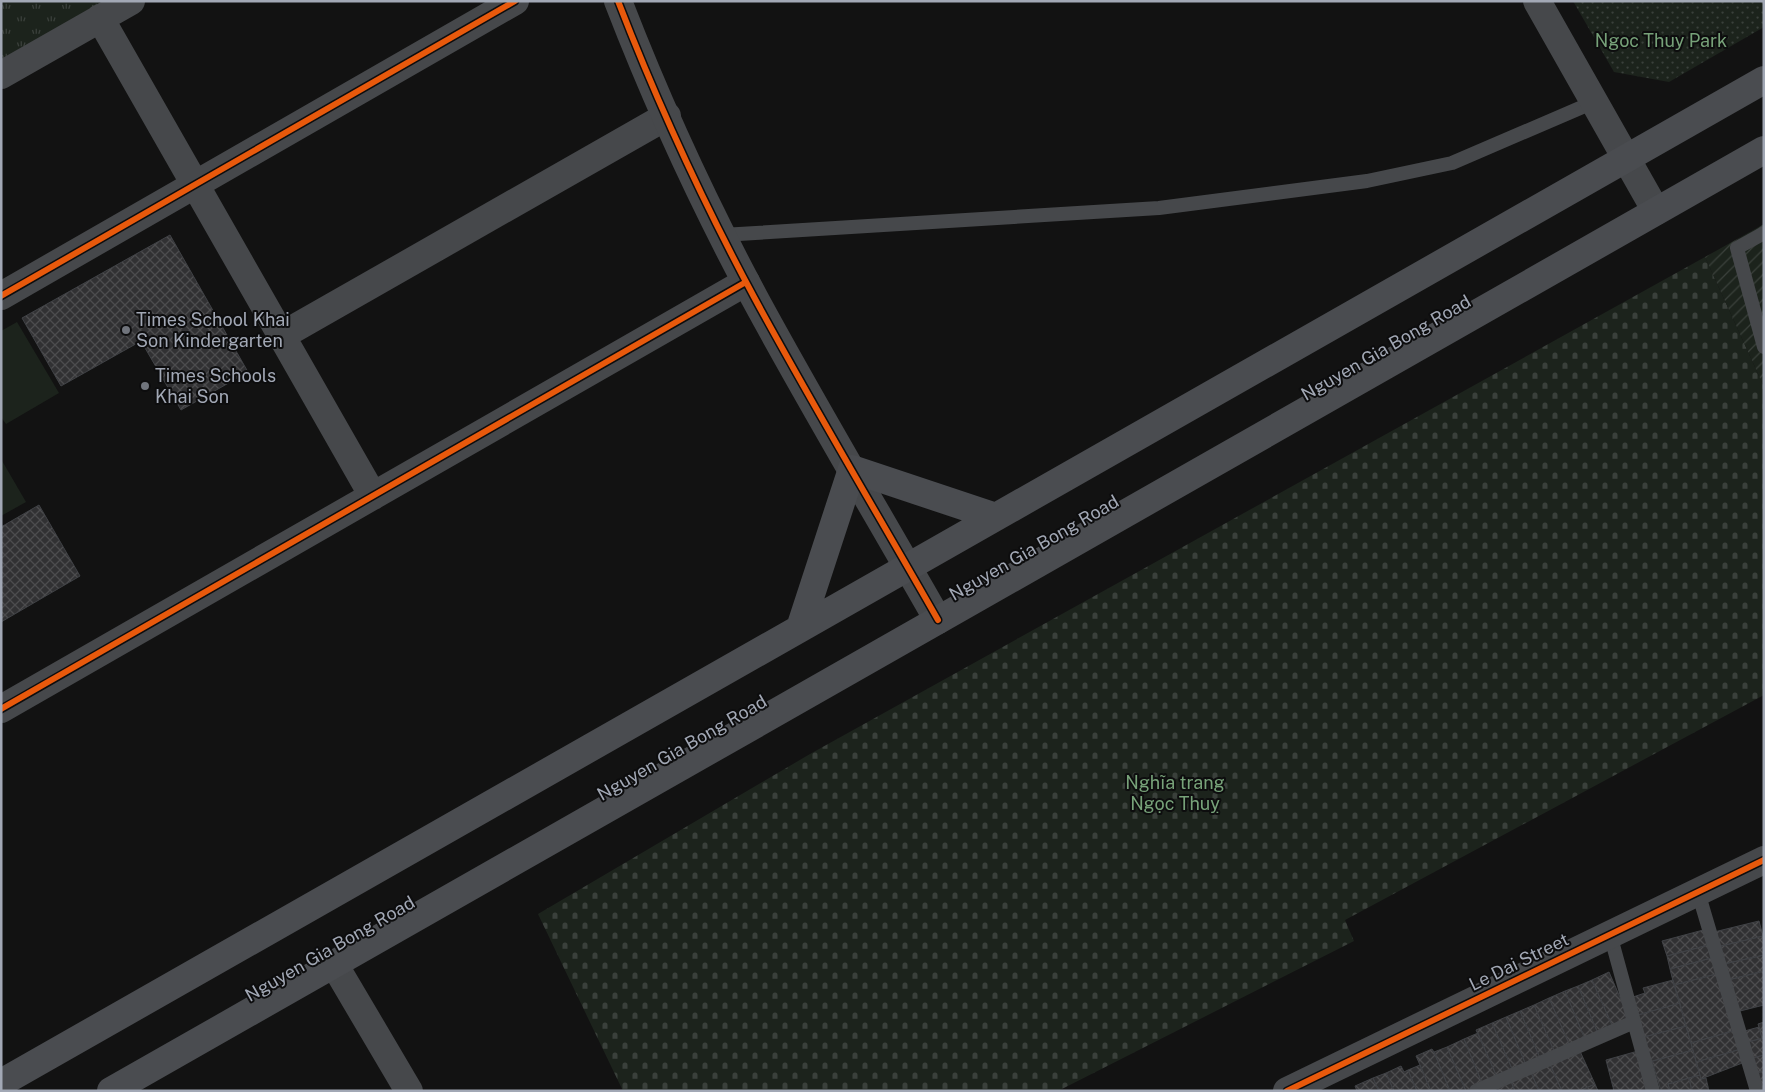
<svg xmlns="http://www.w3.org/2000/svg" width="1765" height="1092" viewBox="0 0 1765 1092" font-family="'Public Sans',sans-serif">
  <style>
    .grass { fill: url(#grass-tufts) }
    .cemetery { fill: url(#cemetery-stones) }
    .park { fill: url(#park-dots) }
    .garden { fill: url(#garden-furrows) }
    .pitch { fill: #1c231c }
    .building { fill: url(#building-cross-hatch); stroke: #404246 }
    .lines { fill: none; stroke-linecap: round; stroke-linejoin: round }
    .service { stroke: #46484b; stroke-width: 14 }
    .minor { stroke: #46484b; stroke-width: 28 }
    .tertiary { stroke: #46484b; stroke-width: 28 }
    .secondary { stroke: #4a4c50; stroke-width: 28 }
    .cycleway-casing { stroke: #0d0d0e; stroke-width: 9 }
    .cycleway { stroke: #e8590c; stroke-width: 6 }
    .poi-dot { fill: #70747c; stroke: #0d0d0e; stroke-width: 2 }
    .labels { text-anchor: middle; stroke-width: 4; stroke-linejoin: round; paint-order: stroke }
    .park-label { font-size: 18px; fill: #77a279; stroke: #0d0d0e }
    .poi-label { font-size: 18px; fill: #a2a8b5; stroke: #0d0d0e; text-anchor: start }
    .street-label { font-size: 18px; fill: #a2a8b5; stroke: #0d0d0e }
  </style>
  <defs>
    <pattern id="grass-tufts" width="24" height="20" patternUnits="userSpaceOnUse" patternTransform="scale(1.25)"><rect width="24" height="20" fill="#1c231c"/><path d="M3 7l-1-3M5 7V3M7 7l1-3M15 17l-1-3M17 17v-4M19 17l1-3" fill="none" stroke="#3a403b"/></pattern>
    <pattern id="cemetery-stones" width="16" height="16" patternUnits="userSpaceOnUse" patternTransform="scale(1.25)"><rect width="16" height="16" fill="#1c231c"/><path d="M2 7V4a2 2 0 0 1 4 0v3zM10 15v-3a2 2 0 0 1 4 0v3z" fill="#3a403b"/></pattern>
    <pattern id="park-dots" width="8" height="8" patternUnits="userSpaceOnUse" patternTransform="scale(1.25)"><rect width="8" height="8" fill="#1c231c"/><path d="M2 2h.1M6 6h.1" fill="none" stroke="#3a403b" stroke-width="1.8" stroke-linecap="round"/></pattern>
    <pattern id="garden-furrows" width="10" height="10" patternUnits="userSpaceOnUse" patternTransform="scale(1.25)"><rect width="10" height="10" fill="#1c231c"/><path d="M-1 1l2-2M0 10L10 0M9 11l2-2" fill="none" stroke="#3a403b"/></pattern>
    <pattern id="building-cross-hatch" width="8" height="8" patternUnits="userSpaceOnUse" patternTransform="scale(1.25)"><rect width="8" height="8" fill="#313133"/><path d="M0 0l8 8M0 8l8-8" fill="none" stroke="#4c4c4e"/></pattern>
  </defs>
  <rect width="100%" height="100%" fill="#121212"/>
  <!-- grass -->
  <path class="grass" d="M1,1H110L1,63Z"/>
  <!-- cemetery -->
  <path class="cemetery" d="M1705,257L1764,387V695L1345,920L1354,941L1058,1091H623L538,914L810,754Z"/>
  <!-- park -->
  <path class="park" d="M1573,1H1764V27L1669,82L1614,72Z"/>
  <!-- garden -->
  <path class="garden" d="M1764,224V387L1705,257Z"/>
  <!-- pitch -->
  <path class="pitch" d="M17,322L59,393L6,424L1,417V331Z
    M1,459L26,502L1,516Z"/>
  <!-- building -->
  <path class="building" d="M170,235L248,372L181,410L141,341L61,386L22,318Z
    M39,505L80,576L1,622V527Z
    M1759,921L1763,936L1717,947L1714,932Z
    M1707,929L1712,944L1667,956L1662,941Z
    M1763,936L1764,955L1724,964L1717,947Z
    M1712,944L1715,957L1670,969L1667,956Z
    M1764,955V971L1728,980L1724,964Z
    M1715,957L1720,973L1674,985L1670,969Z
    M1764,971V1005L1736,1012L1728,980Z
    M1609,972L1629,1018L1612,1025L1592,980Z
    M1720,973L1736,1030L1691,1043L1674,985Z
    M1592,980L1612,1025L1597,1031L1578,986Z
    M1673,980L1680,1003L1638,1015L1633,997L1645,993L1643,988Z
    M1578,986L1597,1031L1585,1039L1565,991Z
    M1565,991L1585,1039L1570,1046L1549,998Z
    M1549,998L1570,1046L1555,1053L1534,1005Z
    M1680,1003L1686,1026L1644,1037L1638,1015Z
    M1534,1005L1555,1053L1540,1058L1520,1011Z
    M1520,1011L1540,1058L1526,1065L1506,1017Z
    M1506,1017L1526,1065L1513,1071L1492,1023Z
    M1764,1022V1038H1762L1758,1024Z
    M1492,1023L1513,1071L1497,1077L1476,1030Z
    M1686,1026L1693,1050L1646,1063L1644,1037Z
    M1759,1027L1762,1038L1744,1043L1741,1032Z
    M1736,1030L1741,1049L1696,1062L1691,1043Z
    M1478,1033L1497,1077L1482,1083L1464,1039Z
    M1764,1038V1055L1748,1059L1744,1043Z
    M1464,1039L1482,1083L1466,1091L1447,1047Z
    M1447,1047L1466,1091H1450L1434,1052Z
    M1432,1049L1434,1052L1450,1091H1431L1420,1065L1416,1056Z
    M1579,1049L1595,1084L1579,1091H1562L1549,1062Z
    M1741,1049L1745,1062L1701,1079L1696,1062Z
    M1693,1050L1700,1075L1668,1084L1670,1091H1661L1652,1061Z
    M1638,1051L1649,1091H1614L1606,1060Z
    M1764,1055V1071L1756,1073L1753,1058Z
    M1549,1062L1562,1091H1539L1530,1070Z
    M1420,1065L1431,1091H1417L1408,1070Z
    M1401,1066L1404,1072L1408,1070L1417,1091H1394L1386,1073Z
    M1530,1070L1539,1091H1515L1510,1079Z
    M1764,1071V1091H1761L1756,1073Z
    M1386,1073L1394,1091H1379L1373,1078Z
    M1700,1075L1701,1079L1706,1078L1709,1091H1692L1689,1078Z
    M1373,1078L1379,1091H1357L1355,1086Z
    M1689,1078L1692,1091H1670L1668,1084Z
    M1510,1079L1515,1091H1491Z
    M1595,1084L1598,1091H1579Z"/>
  <g class="lines">
    <!-- service -->
    <path class="service" d="M1764,233L1737,248L1764,347
      M722,235L1159,208L1367,181L1452,163L1594,102
      M1698,892L1757,1091
      M1610,934L1653,1091
      M1476,1091L1634,1022"/>
    <!-- minor -->
    <path class="minor" d="M1537,1L1656,211
      M100,18L373,496
      M1,75L131,1
      M1,296L515,1
      M281,336L667,116
      M1,709L746,282
      M334,964L409,1091
      M1287,1091L1764,860"/>
    <!-- tertiary -->
    <path class="tertiary" d="M618,1C657,102 703,202 754,297C813,406 877,513 938,620"/>
    <!-- secondary -->
    <path class="secondary" d="M800,628L852,469L996,517
      M1,1083L1764,80
      M111,1091L1764,150"/>
    <defs>
      <path id="cycleway" d="M618,1C657,102 703,202 754,297C813,406 877,513 938,620
        M1,296L515,1
        M1,709L746,282
        M1287,1091L1764,860"/>
    </defs>
    <!-- cycleway casing -->
    <use href="#cycleway" class="cycleway-casing"/>
    <!-- cycleway -->
    <use href="#cycleway" class="cycleway"/>
  </g>
  <!-- markers -->
  <g class="poi-dot">
    <circle cx="126" cy="330" r="5"/>
    <circle cx="145" cy="386" r="5"/>
  </g>
  <g class="labels">
    <!-- park labels -->
    <g class="park-label">
      <text x="1661" y="47">Ngoc Thuy Park</text>
      <text x="1175" y="789">Nghĩa trang<tspan x="1175" dy="21">Ngọc Thuỵ</tspan></text>
    </g>
    <!-- poi labels -->
    <g class="poi-label">
      <text x="136" y="326">Times School Khai<tspan x="136" dy="21">Son Kindergarten</tspan></text>
      <text x="155" y="382">Times Schools<tspan x="155" dy="21">Khai Son</tspan></text>
    </g>
    <!-- street labels -->
    <g class="street-label">
      <text transform="translate(1386 348) rotate(-30)" y="6">Nguyen Gia Bong Road</text>
      <text transform="translate(1034 548) rotate(-30)" y="6">Nguyen Gia Bong Road</text>
      <text transform="translate(682 748) rotate(-30)" y="6">Nguyen Gia Bong Road</text>
      <text transform="translate(330 949) rotate(-30)" y="6">Nguyen Gia Bong Road</text>
      <text transform="translate(1519 962) rotate(-26)" y="6">Le Dai Street</text>
    </g>
  </g>
  <!-- border -->
  <rect width="1765" height="1092" fill="none" stroke="#a2a8b5" stroke-width="5"/>
</svg>
